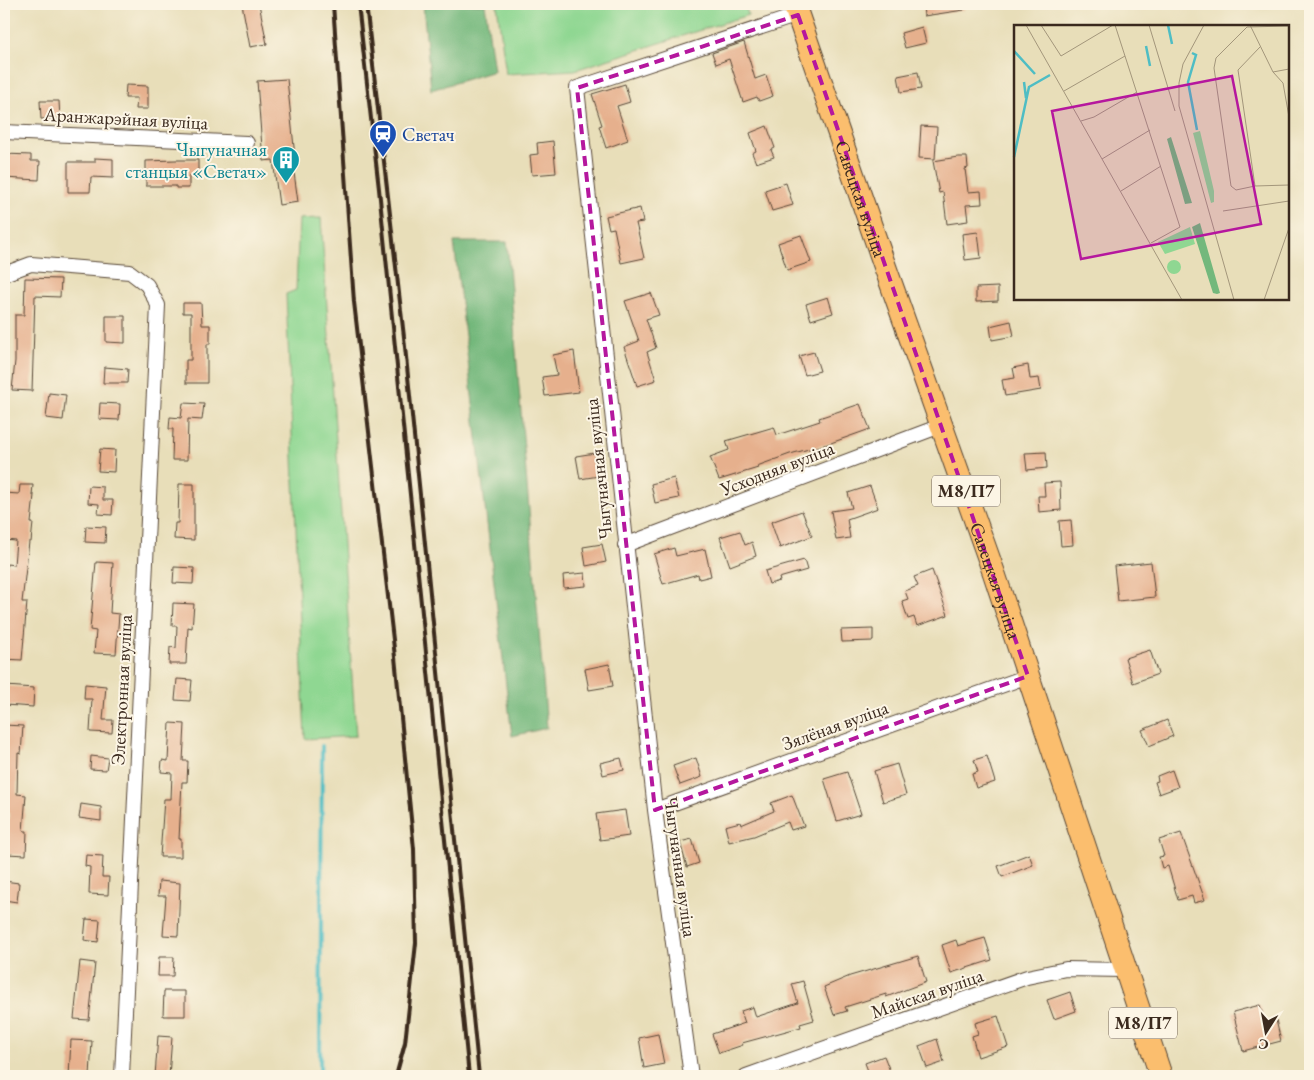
<svg xmlns="http://www.w3.org/2000/svg" width="1314" height="1080" viewBox="0 0 1314 1080" font-family="'EB Garamond',serif">
  <style>
    .green { fill: #8fd792; stroke: #658058 }
    .forest { fill: #73b87c; stroke: #57714d }
    .lines { fill: none; stroke-linecap: round; stroke-linejoin: round }
    .stream { stroke: #4ebdc4; stroke-width: 4 }
    .building { fill: #e6b08d }
    .street-casing { stroke: #554535; stroke-width: 16 }
    .primary-casing { stroke: #554535; stroke-width: 24 }
    .street { stroke: #fff; stroke-width: 14 }
    .primary { stroke: #fbbe6e; stroke-width: 22 }
    .rail { stroke: #3b2a1e; stroke-width: 4 }
    .marked { fill: none; stroke: #b5179e; stroke-width: 4; stroke-dasharray: 10 6; stroke-linejoin: round }
    .labels { text-anchor: middle; stroke-width: 4; stroke-linejoin: round; paint-order: stroke }
    .shield { fill: #fcf5e5; stroke: #75675a; stroke-width: 1 }
    .shield-label { font-size: 18px; font-weight: bold; fill: #3b2a1e }
    .street-label { font-size: 19px; fill: #3b2a1e; stroke: #fcf5e5 }
    .transit-label { font-size: 19px; fill: #164399; stroke: #fcf5e5; text-anchor: start }
    .culture-label { font-size: 19px; fill: #0d838f; stroke: #fcf5e5; text-anchor: end }
    .inset-river { fill: none; stroke: #4ebdc4; stroke-width: 2.5 }
    .inset-road { fill: none; stroke: #a3967b; stroke-width: 1 }
    .view { fill: #b5179e; fill-opacity: 0.15; stroke: #b5179e; stroke-width: 2.5 }
    .inset-edge { fill: none; stroke: #3b2a1e; stroke-width: 2.5 }
  </style>
  <rect width="100%" height="100%" fill="#fcf5e5"/>
  <filter id="ink" filterUnits="userSpaceOnUse"><feTurbulence type="fractalNoise" baseFrequency=".02" numOctaves="2"/><feDisplacementMap in="SourceGraphic" scale="10" xChannelSelector="R" yChannelSelector="G"/><feConvolveMatrix kernelMatrix="1 2 1 2 8 2 1 2 1" color-interpolation-filters="sRGB"/></filter>
  <filter id="wash" filterUnits="userSpaceOnUse"><feTurbulence type="fractalNoise" baseFrequency=".0096" numOctaves="4" result="noise"/><feDisplacementMap in="SourceGraphic" scale="20" xChannelSelector="R" yChannelSelector="G"/><feGaussianBlur stdDeviation="1.12" result="paint"/><feColorMatrix in="noise" values="0 0 0 0 0 0 0 0 0 0 0 0 0 0 0 0 0 1.4 0 .05"/><feComposite in="paint" operator="in"/></filter>
  <g filter="url(#wash)">
    <rect width="100%" height="100%" fill="#e8deb9"/>
    <!-- green -->
    <path class="green" d="M497,4H745L748,15L575,70L506,74Z
      M321,218L356,736L305,739L286,294L296,290L299,219Z"/>
    <!-- forest -->
    <path class="forest" d="M423,4H485L494,71L431,90Z
      M454,242H507L547,728L512,736Z"/>
    <g class="lines">
      <!-- stream -->
      <path class="stream" d="M320,1076L322,746"/>
    </g>
    <g id="blocks">
      <!-- building -->
      <path class="building" d="M242,4H259L267,44L250,47Z
        M923,4H963L964,10L924,16Z
        M922,27L926,43L905,48L901,33Z
        M744,42L755,79L766,75L773,96L759,101L757,97L743,102L729,59L716,64L712,53Z
        M918,72L921,89L901,92L898,76Z
        M287,79L295,157L292,158L298,202L279,205L273,160L263,161L257,81Z
        M625,84L630,102L617,106L628,140L606,148L599,126L602,125L592,94Z
        M126,85L148,86V109H136L137,98H125Z
        M40,101H59L60,119H41Z
        M767,126L775,148L771,150L774,157L756,163L752,153L756,151L750,133Z
        M921,126L937,127L935,159L919,158Z
        M553,141L556,173L532,175L530,155L538,154L537,143Z
        M4,154L31,155V161H40L39,180L4,178Z
        M958,157H967L968,168L965,169L968,192L981,191L982,204L966,205L968,221L947,224L943,192L939,193L933,161Z
        M95,158L113,159V178L91,177L90,192H68V162H95Z
        M176,160H198V176H189V188H176V186H146V161Z
        M786,183L793,205L772,211L765,190Z
        M640,208L643,222L636,223L644,258L621,263L614,228L609,229L606,216Z
        M978,232L981,258L965,260L962,234Z
        M801,235L811,262L787,270L778,243Z
        M25,278L61,279L60,297L35,296L32,391L12,390L15,361V315H24Z
        M998,287V301L976,302V288Z
        M651,293L659,315L646,319L656,348L647,352L656,380L637,386L624,347L639,341L625,301Z
        M828,297L833,313L811,320L806,304Z
        M183,303H201L202,325H210V344H207V383H186V360H191V313H183Z
        M106,316H125V343L106,342Z
        M1011,321L1014,336L992,340L990,326Z
        M574,351L579,392L545,396L542,377L557,375L553,355Z
        M814,352L820,371L805,375L799,356Z
        M1028,365L1030,379L1039,378L1041,390L1005,396L1002,380L1015,378L1013,368Z
        M104,367L128,369L127,383H103Z
        M49,393L66,395L63,420L46,418Z
        M100,403L120,404L119,420L99,419Z
        M183,403L204,404L202,420L188,419L187,460H172L173,429H169L170,417L181,418Z
        M860,404L870,429L828,444L790,454L757,466L758,468L719,480L710,457L729,450L726,441L774,427L777,435L820,421L819,418Z
        M100,449L115,450L114,472L98,471Z
        M1046,452L1047,468L1027,470L1025,453Z
        M595,453L599,476L580,479L576,456Z
        M674,478L679,498L655,503L651,484Z
        M1060,482L1061,510L1039,512L1038,496H1045L1044,483Z
        M179,484H194V540L174,539L175,523H178Z
        M20,485H33L32,495H34L31,523H33L31,542H29L22,602H27L22,660L4,659V592L7,564L14,565L16,541L4,540V493L19,494Z
        M89,486L103,487V500H113L112,515L98,514L99,504L88,503Z
        M870,486L878,508L847,519L850,538L836,540L831,511L852,508L848,493Z
        M802,511L812,536L780,548L771,522Z
        M1071,520L1073,545L1061,546L1059,521Z
        M86,526L106,527L105,543L85,542Z
        M740,531L745,545L752,542L756,556L730,566L720,537Z
        M602,544L606,562L586,566L583,547Z
        M674,548L676,556L705,549L711,576L699,579L698,574L663,584L654,554Z
        M804,560L807,570L779,578L780,581L769,584L765,571Z
        M96,562L113,563L110,613L119,614L116,654L94,653L96,631L90,630Z
        M1151,562L1155,597L1118,601L1114,566Z
        M174,567L194,568L193,584L173,583Z
        M932,570L948,615L917,626L914,617L908,619L902,601L908,599L905,591L918,586L914,577Z
        M585,573L586,586L564,588L563,575Z
        M173,603L194,604L192,628L188,627L186,664H169L170,647L176,648L177,626H172Z
        M873,629V641L842,642L841,630Z
        M1150,650L1158,674L1133,683L1125,658Z
        M609,664L613,686L589,690L585,669Z
        M177,679L192,680L190,701L175,700Z
        M85,684L106,686L103,720H113L112,733L90,732L92,699H84Z
        M6,686L34,688L33,707L5,705Z
        M1167,720L1173,736L1149,746L1142,730Z
        M170,723L185,724L183,761H188L187,782H182L179,839H181V857H160L164,799H171L172,773L161,772L162,760L168,761Z
        M4,725L23,726L21,754L18,753L17,794L26,795L23,831H27L26,855L7,854L9,813H4Z
        M91,756L108,758L106,770L90,769Z
        M987,756L995,782L976,788L972,774L978,772L974,760Z
        M621,758L624,770L603,775L600,763Z
        M696,758L702,777L680,785L673,766Z
        M897,764L906,795L883,802L874,771Z
        M1172,770L1178,787L1159,794L1155,782L1158,781L1157,776Z
        M847,772L861,814L837,821L824,779Z
        M792,795L804,826L791,830L788,822L754,836L729,842L725,826L740,822L741,825L774,811L771,803Z
        M81,804L101,807V821L79,818Z
        M625,810L629,836L600,840L596,814Z
        M1181,833L1205,900L1194,903L1192,896L1178,900L1168,866L1162,868L1159,857L1164,856L1159,840Z
        M692,839L699,863L687,867L680,842Z
        M1029,854L1033,865L1002,877L998,866Z
        M86,855L103,856L102,877H109L108,895L89,894L90,867L85,866Z
        M4,881L19,883L17,902L4,900Z
        M159,881L180,883L178,936L163,935L166,896H158Z
        M86,919L100,920L98,942L84,940Z
        M985,938L992,960L951,973L942,945L956,940L958,946Z
        M918,956L926,982L886,997V994L845,1007L847,1011L834,1015L824,987L850,976Z
        M159,957H174L173,976H158Z
        M80,961L95,963L89,1020L74,1019Z
        M803,981L814,1020L800,1024L801,1027L742,1043L743,1045L719,1053L712,1034L745,1023L741,1011L753,1007L756,1017L798,1003L792,984Z
        M164,991H185V1016H163Z
        M1070,992L1076,1011L1054,1019L1047,1000Z
        M1260,1005L1265,1023L1276,1020L1281,1041L1243,1051L1233,1012Z
        M998,1016L1008,1047L978,1057L972,1036L978,1034L975,1023Z
        M658,1034L664,1064L644,1068L639,1038Z
        M158,1036L172,1037L169,1076H155Z
        M937,1039L944,1062L927,1068L919,1046Z
        M71,1040L92,1041L90,1076H69Z
        M884,1056L892,1076H870L865,1063Z"/>
    </g>
  </g>
  <g filter="url(#ink)">
    <use href="#blocks" fill-opacity="0" stroke="#554535" stroke-width="1"/>
    <g class="lines">
      <defs>
        <path id="street" d="M4,132L247,143
          M4,274L31,264L130,272L147,285L158,305L122,1076
          M625,545L943,425
          M655,810L1028,676
          M691,1076L655,810L577,88L798,15
          M746,1076L1027,977L1066,969L1124,970"/>
        <g id="primary">
          <path id="s1" d="M794,4L883,261L994,573L1161,1076"/>
        </g>
      </defs>
      <!-- street casing -->
      <use href="#street" class="street-casing"/>
      <!-- primary casing -->
      <use href="#primary" class="primary-casing"/>
      <!-- street -->
      <use href="#street" class="street"/>
      <!-- primary -->
      <use href="#primary" class="primary"/>
      <!-- rail -->
      <path class="rail" d="M333,4L354,302L395,657L414,849L416,943L405,1043L396,1076
        M358,4L379,189L469,1076
        M366,4L404,337L479,1076"/>
    </g>
  </g>
  <!-- marked area -->
  <path class="marked" d="M798,15L1028,676L655,810L577,88Z"/>
  <!-- icons -->
  <defs>
    <symbol id="station-pin" viewBox="-11 -11 22 30"><path d="M0 17L-7.5 6A9.5 9.5 0 1 1 7.5 6Z" fill="#1a4fb4" stroke="#fcf5e5"/><path d="M-3-6H3Q5-6 5-4V2Q5 4 3 4L4.5 6H3L1.5 4h-3L-3 6H-4.5L-3 4Q-5 4-5 2V-4Q-5-6-3-6ZM-3.5-4v3h7v-3ZM-3.5 1v1.5H-2V1ZM2 1v1.5H3.5V1Z" fill="#fff"/></symbol>
    <symbol id="building-pin" viewBox="-11 -11 22 30"><path d="M0 17L-7.5 6A9.5 9.5 0 1 1 7.5 6Z" fill="#0f9aa8" stroke="#fcf5e5"/><path d="M-4-6H4V6H1V3H-1V6H-4ZM-2.5-4.3h1.7v1.8h-1.7ZM.8-4.3h1.7v1.8H.8ZM-2.5-1h1.7V.8h-1.7ZM.8-1h1.7V.8H.8Z" fill="#fff"/></symbol>
  </defs>
  <g fill-rule="evenodd">
    <use href="#station-pin" x="367" y="118" width="32" height="43"/>
    <use href="#building-pin" x="270" y="144" width="32" height="43"/>
  </g>
  <g class="labels">
    <!-- shield labels -->
    <g class="shield">
      <rect x="932" y="475.5" width="68" height="31" rx="4"/>
      <rect x="1109" y="1007.5" width="68" height="31" rx="4"/>
    </g>
    <g class="shield-label">
      <text x="966" y="497">М8/П7</text>
      <text x="1143" y="1029">М8/П7</text>
    </g>
    <!-- street labels -->
    <g class="street-label">
      <text transform="translate(126 118) rotate(3)" y="7">Аранжарэйная вуліца</text>
      <text dy="7" stroke="none"><textPath href="#s1" startOffset="206">Савецкая вуліца</textPath></text>
      <text transform="translate(777 468) rotate(-21)" y="7">Усходняя вуліца</text>
      <text transform="translate(598 469) rotate(-96)" y="7">Чыгуначная вуліца</text>
      <text dy="7" stroke="none"><textPath href="#s1" startOffset="611">Савецкая вуліца</textPath></text>
      <text transform="translate(121 690) rotate(-87)" y="7">Электронная вуліца</text>
      <text transform="translate(835 725) rotate(-20)" y="7">Зялёная вуліца</text>
      <text transform="translate(681 867) rotate(82)" y="7">Чыгуначная вуліца</text>
      <text transform="translate(927 993) rotate(-19)" y="7">Майская вуліца</text>
    </g>
    <!-- transit labels -->
    <g class="transit-label">
      <text x="402" y="141">Светач</text>
    </g>
    <!-- culture labels -->
    <g class="culture-label">
      <text x="267" y="156">Чыгуначная<tspan x="267" dy="22">станцыя «Светач»</tspan></text>
    </g>
  </g>
  <!-- overview -->
  <g transform="translate(1014 25)">
    <rect width="275" height="275" fill="#e8deb9"/>
    <path d="M186,106L200,166V177L197,178L179,108ZM176,202L181,219L151,229L144,217ZM153 242a7 7 0 1 1 14 0a7 7 0 1 1-14 0Z" fill="#8fd792"/>
    <path d="M157,112L178,178L171,179L153,114ZM186,198L206,268L203,269L199,268L178,202Z" fill="#73b87c"/>
    <path class="inset-river" d="M154,0L158,19M132,21L136,41M0,26L21,49M178,28L182,30L174,57L183,105M10,57L12,73M0,132L15,62L36,50"/>
    <path class="inset-road" d="M12,0L168,275M27,0L47,31L99,0M101,0L166,202L137,218M135,0L161,86M190,0L169,39L165,58V81L220,275M236,0L259,47L269,58L275,92M275,1L233,2L202,33L200,43L217,161L222,165L241,161L275,160M259,47L275,44M50,66L111,31M67,96L80,92L123,67M88,134L136,105M241,161L224,45L246,22M107,166L147,141M209,186L275,176M250,275L275,203"/>
    <path class="view" d="M218,51L247,199L67,234L38,86Z"/>
    <rect width="275" height="275" class="inset-edge"/>
  </g>
  <!-- margin -->
  <rect width="1314" height="1080" fill="none" stroke="#fcf5e5" stroke-width="20"/>
  <!-- north arrow -->
  <g transform="translate(1266 1032) rotate(191)" stroke="#fcf5e5" stroke-width="4" paint-order="stroke">
  <path d="M0-4L9 19L0 12L-9 19Z" fill="#3b2a1e"/>
  <text y="-8" font-size="14" font-weight="bold" text-anchor="middle" fill="#3b2a1e">С</text>
  </g>
</svg>
